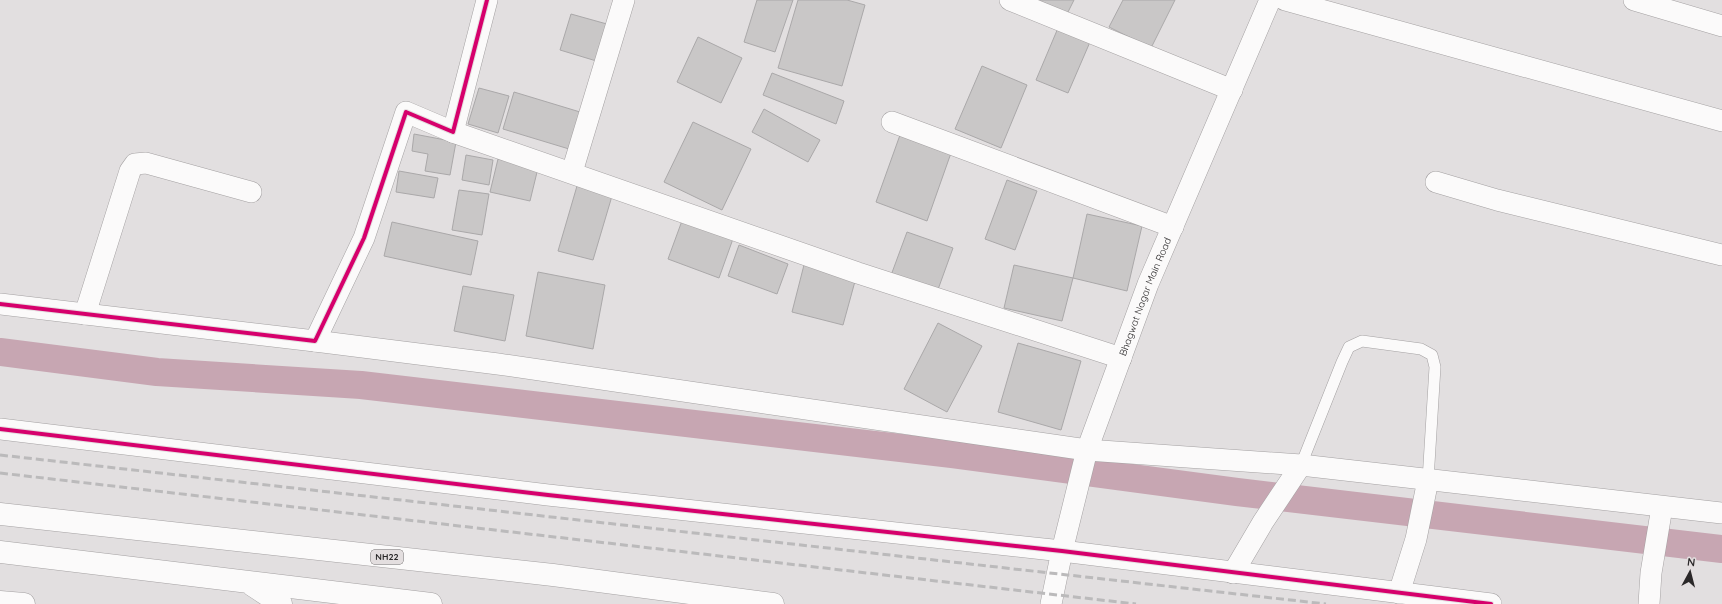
<svg xmlns="http://www.w3.org/2000/svg" width="1722" height="604" viewBox="0 0 1722 604" font-family="Quicksand,sans-serif">
  <style>
    .lines { fill: none; stroke-linecap: round; stroke-linejoin: round }
    .canal { stroke: #c7a6b2; stroke-width: 28 }
    .building { fill: #c9c7c7; stroke: #aaa8a9 }
    .service-casing { stroke: #a4a1a2; stroke-width: 12 }
    .minor-casing { stroke: #a4a1a2; stroke-width: 22 }
    .tertiary-casing { stroke: #a4a1a2; stroke-width: 23 }
    .trunk-casing { stroke: #a4a1a2; stroke-width: 23 }
    .service { stroke: #fbfafa; stroke-width: 11 }
    .minor { stroke: #fbfafa; stroke-width: 21 }
    .tertiary { stroke: #fbfafa; stroke-width: 22 }
    .trunk { stroke: #fbfafa; stroke-width: 22 }
    .rail { stroke: #bbbabb; stroke-width: 3; stroke-dasharray: 8 4; stroke-linecap: butt }
    .cycleway-casing { stroke: #e3dedf; stroke-width: 6 }
    .cycleway { stroke: #d6006c; stroke-width: 4 }
    .labels { text-anchor: middle; stroke-width: 3; stroke-linejoin: round; paint-order: stroke }
    .shield { fill: #e3dedf; stroke: #625f60; stroke-width: 1 }
    .shield-label { font-size: 9px; font-weight: bold; fill: #2a2829 }
    .street-label { font-size: 10px; fill: #2a2829; stroke: #e3dedf }
  </style>
  <rect width="100%" height="100%" fill="#e2dfe0"/>
  <g class="lines">
    <!-- canal -->
    <path class="canal" d="M0,352L157,372L361,385L952,454L1237,492L1722,549"/>
  </g>
  <!-- building -->
  <path class="building" d="M757,0H793L775,52L744,42Z
    M798,0H847L865,5L842,86L778,68Z
    M1026,0H1074L1065,18Z
    M1123,0H1175L1151,48L1109,27Z
    M571,14L614,26L603,63L560,50Z
    M1058,28L1090,42L1068,93L1036,80Z
    M698,37L742,58L721,103L677,82Z
    M982,66L1027,85L1001,148L955,129Z
    M772,73L844,101L836,124L763,95Z
    M479,88L509,96L498,133L468,124Z
    M514,92L590,115L579,152L503,129Z
    M764,109L820,140L808,162L752,132Z
    M693,122L751,149L722,210L664,182Z
    M414,134L456,142L450,175L425,171L428,154L412,151Z
    M900,135L951,153L927,221L876,202Z
    M466,155L493,160L489,185L462,180Z
    M498,159L538,168L530,201L490,192Z
    M399,171L438,178L434,198L396,192Z
    M1007,180L1037,191L1015,250L985,239Z
    M577,186L612,196L593,260L558,251Z
    M459,190L489,194L482,235L452,230Z
    M1087,214L1142,226L1127,291L1073,278Z
    M683,218L734,236L719,278L668,259Z
    M392,222L478,241L471,275L384,256Z
    M907,232L953,248L936,295L890,278Z
    M739,245L788,264L777,294L728,276Z
    M805,261L857,274L843,325L792,312Z
    M1014,265L1073,278L1062,321L1004,308Z
    M538,272L605,285L593,349L526,336Z
    M463,286L514,295L505,341L454,331Z
    M938,323L982,346L947,412L904,389Z
    M1018,343L1081,361L1061,430L998,412Z"/>
  <g class="lines">
    <defs>
      <path id="service" d="M1301,465L1342,362L1349,347L1362,341L1421,349L1432,355L1435,367L1428,480"/>
      <g id="minor">
        <path d="M1010,0L1232,90"/>
        <path d="M1285,0L1722,121"/>
        <path d="M1634,0L1722,26"/>
        <path d="M892,122L1173,227"/>
        <path d="M453,132L858,273L1121,358"/>
        <path d="M572,172L624,0"/>
        <path d="M1436,182L1497,200L1722,255"/>
        <path d="M0,304L315,341L364,238L406,112L453,132L487,0"/>
        <path d="M85,314L130,171L135,164L146,163L251,192"/>
        <path d="M315,341L498,364L1087,450L1301,465L1722,513"/>
        <path d="M0,429L548,495L1062,551L1491,604"/>
        <path d="M1233,573L1263,522L1301,465"/>
        <path d="M1399,593L1416,539L1428,480"/>
        <path id="s1" d="M1051,604L1062,551L1087,450L1148,284L1270,0"/>
        <path d="M1649,604L1651,573L1662,507"/>
      </g>
      <path id="tertiary" d="M0,602L24,604"/>
      <path id="trunk" d="M0,514L553,575L773,604
        M0,552L431,604
        M252,585L281,604"/>
    </defs>
    <!-- service casing -->
    <use href="#service" class="service-casing"/>
    <!-- minor casing -->
    <use href="#minor" class="minor-casing"/>
    <!-- tertiary casing -->
    <use href="#tertiary" class="tertiary-casing"/>
    <!-- trunk casing -->
    <use href="#trunk" class="trunk-casing"/>
    <!-- service -->
    <use href="#service" class="service"/>
    <!-- minor -->
    <use href="#minor" class="minor"/>
    <!-- tertiary -->
    <use href="#tertiary" class="tertiary"/>
    <!-- trunk -->
    <use href="#trunk" class="trunk"/>
    <!-- rail -->
    <path class="rail" d="M0,455L1326,604
      M0,473L1136,604"/>
    <defs>
      <path id="cycleway" d="M0,304L315,341L364,238L406,112L453,132L487,0
        M0,429L548,495L1062,551L1491,604"/>
    </defs>
    <!-- cycleway casing -->
    <use href="#cycleway" class="cycleway-casing"/>
    <!-- cycleway -->
    <use href="#cycleway" class="cycleway"/>
  </g>
  <g class="labels">
    <!-- shield labels -->
    <rect class="shield" x="371" y="550" width="32" height="14" rx="3"/>
    <g class="shield-label">
      <text x="387" y="560">NH22</text>
    </g>
    <!-- street labels -->
    <g class="street-label">
      <text dy="4" stroke="none"><textPath href="#s1" startOffset="322">Bhagwat Nagar Main Road</textPath></text>
    </g>
  </g>
  <!-- north arrow -->
  <g transform="translate(1690 572) rotate(7)" stroke="#e3dedf" stroke-width="3" paint-order="stroke">
  <path d="M0-3L7 15L0 10L-7 15Z" fill="#2a2829"/>
  <text y="-6" font-size="11" font-weight="bold" text-anchor="middle" fill="#2a2829">N</text>
  </g>
</svg>
